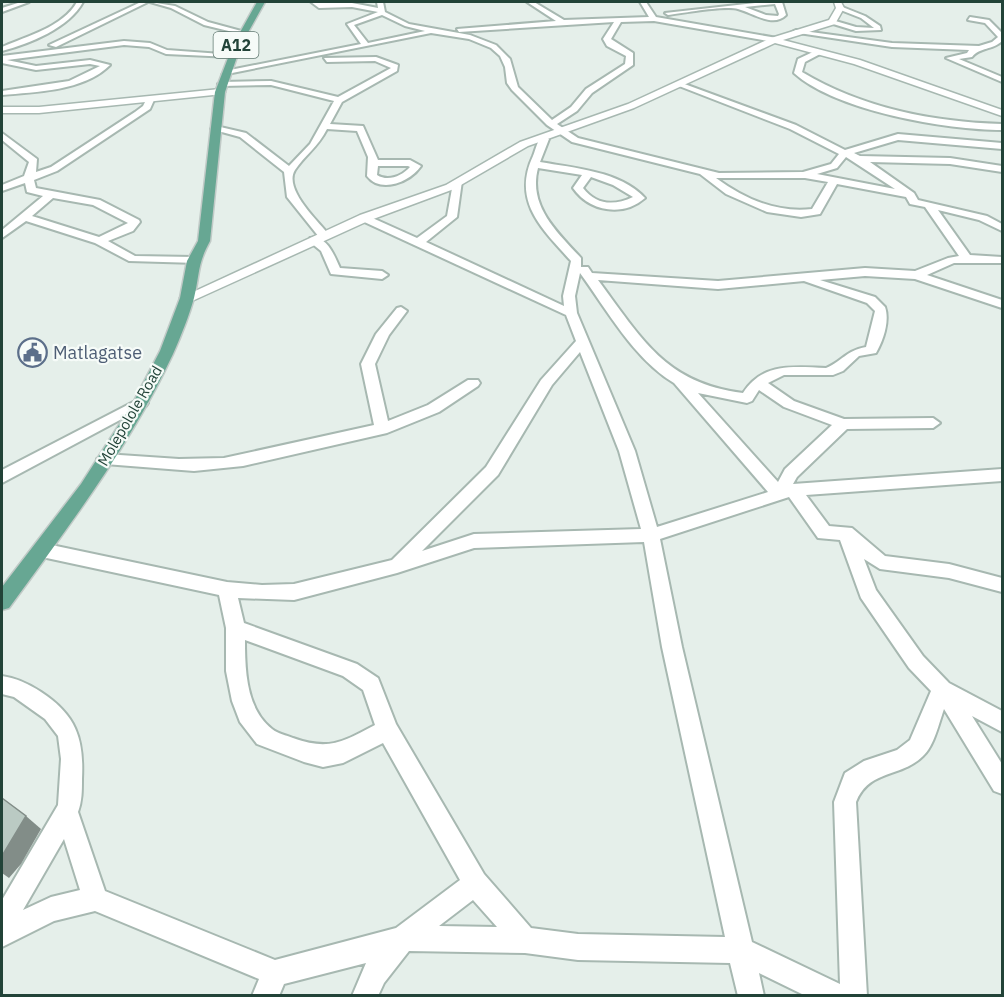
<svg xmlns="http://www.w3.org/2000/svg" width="1004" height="997" viewBox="0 0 1004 997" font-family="'IBM Plex Sans',sans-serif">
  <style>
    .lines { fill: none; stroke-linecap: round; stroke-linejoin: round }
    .minor-casing { stroke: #a7b8b1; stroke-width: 4 }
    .tertiary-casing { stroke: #a7b8b1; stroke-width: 3 }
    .primary-casing { stroke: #c1cac7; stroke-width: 3 }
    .minor { fill: #fff; fill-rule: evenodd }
    .tertiary { fill: #fff; fill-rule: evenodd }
    .primary { fill: #67a793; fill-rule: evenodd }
    .shaded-wall { fill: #828d88 }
    .building { fill: #bacac3; stroke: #828d88; stroke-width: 1.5 }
    .labels { text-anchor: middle; stroke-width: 4.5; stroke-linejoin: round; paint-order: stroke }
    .far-street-label { font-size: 15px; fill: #224338; stroke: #f6fbf8 }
    .shield { fill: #f6fbf8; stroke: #627a72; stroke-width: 1.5 }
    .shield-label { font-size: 16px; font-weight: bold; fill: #224338 }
    .service-label { font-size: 18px; fill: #4e5e75; stroke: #f6fbf8; text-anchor: start }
  </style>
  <rect width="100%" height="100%" fill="#e5efea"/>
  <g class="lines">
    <defs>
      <path id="minor" d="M21,2H29L2,12V8Z
        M77,2H83C69,28 29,44 2,51V47C27,36 63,27 77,2Z
        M141,2H148L56,47L49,45Z
        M150,2L175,6L208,22L245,32L241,34L204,25L171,8Z
        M311,2L352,3L378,8L377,2H383L385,12L409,24L470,35L496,45L510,59L518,87L552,120L571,107L586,89L625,64L626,56L607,46L603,39L614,22L459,32L457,29L556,21L527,2H534L564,20L649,17L640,2H646L656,17L777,38L774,42L654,21L621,22L611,39L633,53V65L592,93L577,111L557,124L578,138L719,173L803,172L831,164L839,154L790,129L679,86V82L796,125L845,150L898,134L1002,143V149L898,140L854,153L860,156L950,158L1002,166V172L950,164L870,162L914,193L918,200L987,216L1002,224V231L979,220L938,210L970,255L1002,257V263H954L927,275L1002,300V308L915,279L865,276L820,280L875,297L885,307C890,321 883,341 876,353L859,356L843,371L833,375H784L768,383L794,401L844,419L933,418L940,423L933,428L847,429L797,477L793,484L1002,469V481L806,495L829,526L852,528L885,556L949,564L1002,578V592L949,578L880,569L864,559L876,590L923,656L949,683L1002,711V732L972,716L1002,764V794L994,791L944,709C939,723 934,746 923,756C901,778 869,769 856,802L867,996H806L759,973L764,996H738L730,963L578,960L525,953L409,951L384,983L378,996H352L366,963L284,984L279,996H252L259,979L95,911L54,921L2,947V900L58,805L61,759L58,736L45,719L14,697L2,694V676C16,678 29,684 41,692C76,715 84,738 82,779C82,791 82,801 78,812L105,891L275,960L396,928L460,880L383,743L343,763L323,767L304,762L257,744L240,722L232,701L226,671V628L219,595L42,557L36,555L33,550L36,545L42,543L227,582L262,585L294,584L392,560L486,467L541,380L576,341L566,315L360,220V216H368L417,238L447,216L453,183L462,181L457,217L426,242L564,306L563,296L571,261C541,228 512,201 533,156C536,149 537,139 544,136L549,139L540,162C574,168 620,171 645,198C622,218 589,211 573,188L582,175L538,168C528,206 557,232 581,258V267H588L592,273L718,281L865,268L915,271L948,258L959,256L925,207L910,204L906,197L837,184L820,214L801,217L767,212L726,194L700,174L572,142L547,125L512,90L507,83L505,67L500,56L491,48L469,39L431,33L222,75L225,71L361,44L347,24L378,12L352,7L319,8ZM382,15L405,26L425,31L368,43L354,25ZM846,157L895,189L817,174L837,168ZM591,177L613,185L633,197C614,206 596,205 583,188ZM716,178H805L828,182L812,209C776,213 745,199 716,178ZM580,273C607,310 634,359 674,383L768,492L657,527L635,451L577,313L575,296ZM598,280L718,289L804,281L867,303L875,311L866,347C845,351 843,361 826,368C793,367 763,362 743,393C665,383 642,339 598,280ZM580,352L619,451L641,529L474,534L422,551L498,475L552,385ZM759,390L784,407L832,425L785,469L778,482L698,393L747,403L752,401ZM789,497L818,538L840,540L861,598L909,668L931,691L910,740L897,750L864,761L845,773L834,802L840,984L752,942L682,647L660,539ZM644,542L662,647L725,937L578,934L531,928L484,874L396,724L378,678L357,664L244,623L238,598L294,600L397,573L474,548ZM245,640L343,676L363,690L375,725C343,742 329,751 293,738C286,735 278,734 272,729C246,709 245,670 245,640ZM64,839L80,890L51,897L23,910ZM473,900L497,927L439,926Z
        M764,2H782L786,15C773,28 753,13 738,9C726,5 683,13 668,15L665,13ZM775,4L779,14L778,16L766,15L745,7Z
        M840,6L865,16L880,26L881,30L856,31L830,23L832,20L856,27L874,28L861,18L838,9Z
        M970,17L989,20L1002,33V41C993,50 980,47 972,57L959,59L1002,77V82L946,58L967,53L969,50L892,47L792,32L796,30L892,43L979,46L992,42L998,37L985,23L968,20Z
        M124,41L150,43L167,50L235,55L231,57L166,54L149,47L124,45L7,60L36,66L90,60L110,65C84,91 36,92 2,95V91L69,81L100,66L90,64L36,70L2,63V56Z
        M815,51L822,53L805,62L802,72C862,108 933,122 1002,124V130C947,130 836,111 794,73L798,59Z
        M376,57L398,65L397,71L342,102L330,124L363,126L378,160H410L421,166C410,182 381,194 367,176L368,157L357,131L327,129C318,147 305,155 295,170C283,189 318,221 329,235L319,237L287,197L284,172L240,137L211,129L216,126L246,133L289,166L310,144L334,101L271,85L222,86L218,84L222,82L271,81L338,97L391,68L375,61L327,62L324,58ZM378,166H408L410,167C402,176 388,182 377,175Z
        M147,98L154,100L150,109L57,171L34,180L36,188L100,200L139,220L140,222L133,231L108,241L135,256L193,257L197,259V263L129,261L95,243L26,221L2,238V230L43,196L27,192L25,183L2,191V185L24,176L29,162L2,140V133L37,159L36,172L51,167L135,112L143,106ZM53,198L93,205L128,223L99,237L32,216Z
        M310,238C327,235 334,255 340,268L382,271L388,275L382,279L331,274L321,251L310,242Z
        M401,307L407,311L389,335L375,364L388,421L428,405L468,380H478L480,383L478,386L439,412L387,433L243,466L194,471L105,464L97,459L105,454L179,459L224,458L374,425L361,364L376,334L397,308Z
        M141,398L148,403L146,406L2,483V470Z"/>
      <path id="tertiary" d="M834,2H841L844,8L835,24L783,40L860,60L1002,110V116L854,64L775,43L634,108L528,146L454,189L368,221L192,301H182L180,298L360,215L446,185L520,142L628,104L771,38L829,20L836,8Z
        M220,89L225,92L223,94L39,113H2V107H39Z"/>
      <path id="primary" d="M257,2H265L241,45L225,92L210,241C197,265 200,273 194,298C189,316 181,336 173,354C130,446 69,526 9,608L2,610V587L81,484L133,403L160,351L180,298L187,261L198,241L215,92L233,45Z"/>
    </defs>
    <!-- minor casing -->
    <use href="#minor" class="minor-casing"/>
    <!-- tertiary casing -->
    <use href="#tertiary" class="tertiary-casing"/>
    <!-- primary casing -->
    <use href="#primary" class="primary-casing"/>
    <!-- minor -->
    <use href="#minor" class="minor"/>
    <!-- tertiary -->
    <use href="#tertiary" class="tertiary"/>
    <!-- primary -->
    <use href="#primary" class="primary"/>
  </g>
  <!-- shaded-wall -->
  <path class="shaded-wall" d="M26,816L41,829L21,864L9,878L2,873V856Z"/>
  <!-- building -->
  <path class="building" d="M2,798L26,816L2,856Z"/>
  <!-- icons -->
  <defs>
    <symbol id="civic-ring" viewBox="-11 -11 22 22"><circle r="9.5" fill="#f6fbf8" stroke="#5c6f8a" stroke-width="1.5"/><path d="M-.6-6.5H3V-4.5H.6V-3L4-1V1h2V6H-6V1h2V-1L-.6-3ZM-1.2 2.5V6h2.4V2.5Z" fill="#5c6f8a"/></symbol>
  </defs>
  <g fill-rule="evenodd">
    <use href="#civic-ring" x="16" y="336" width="33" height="33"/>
  </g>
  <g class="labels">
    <!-- far-street labels -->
    <g class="far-street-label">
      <text transform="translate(130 416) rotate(-60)" y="5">Molepolole Road</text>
    </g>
    <!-- shield labels -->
    <rect class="shield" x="213.5" y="32" width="45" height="26" rx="4.5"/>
    <g class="shield-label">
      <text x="236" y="51">A12</text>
    </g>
    <!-- service labels -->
    <g class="service-label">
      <text x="53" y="359">Matlagatse</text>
    </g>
  </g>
  <!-- border -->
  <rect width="1004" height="997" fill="none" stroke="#224338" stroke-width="6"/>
</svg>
